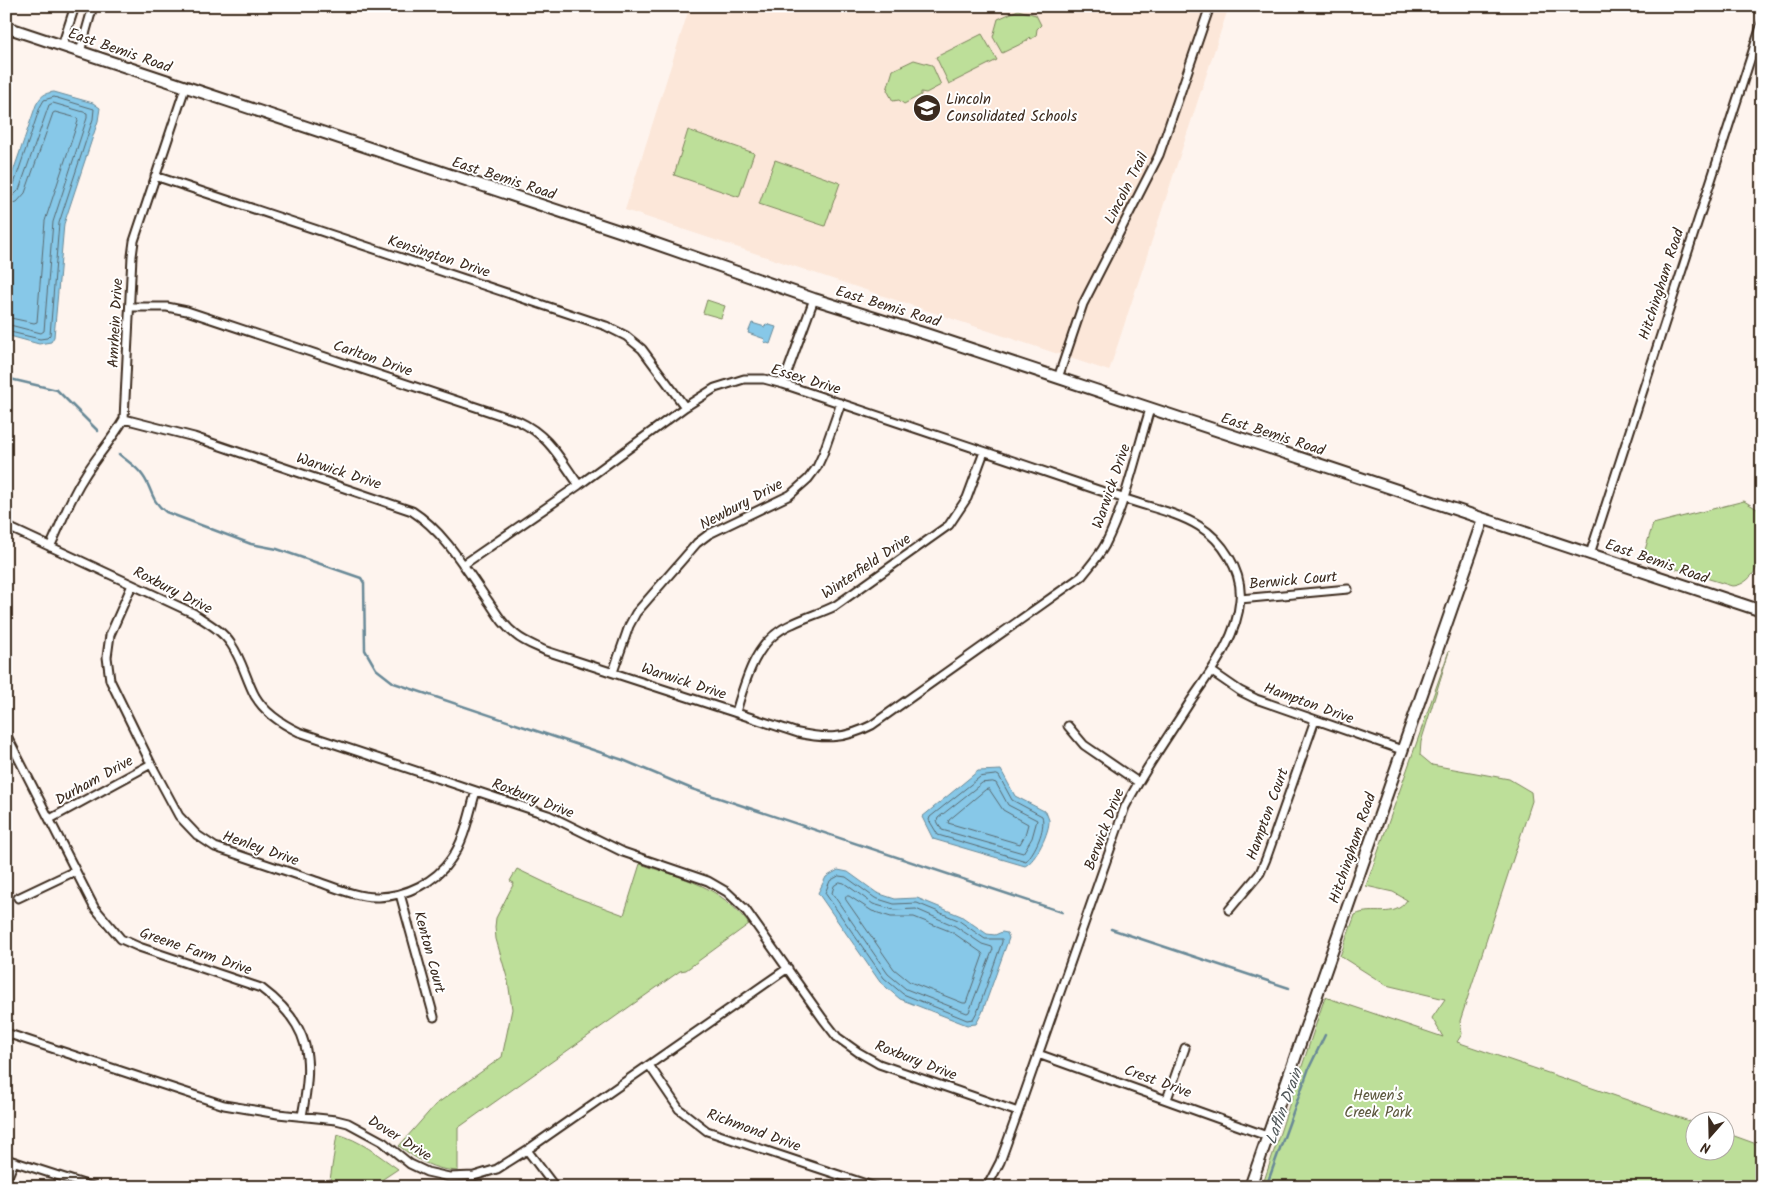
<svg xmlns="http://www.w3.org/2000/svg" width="1768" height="1193" viewBox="0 0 1768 1193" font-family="Kalam,sans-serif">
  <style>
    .built { fill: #fce7d9 }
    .green { fill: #bddf99; stroke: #7c845c }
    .water { fill: #87c8e8; stroke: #698997 }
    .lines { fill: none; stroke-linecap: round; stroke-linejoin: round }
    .shore { stroke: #59696f; stroke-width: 1 }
    .stream { stroke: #698997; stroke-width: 2.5 }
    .street-casing { stroke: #3b2a1e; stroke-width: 11 }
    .secondary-casing { stroke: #3b2a1e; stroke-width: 14 }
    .street { stroke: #fff; stroke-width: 7 }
    .secondary { stroke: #fff; stroke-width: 10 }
    .labels { text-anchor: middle; stroke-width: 4; stroke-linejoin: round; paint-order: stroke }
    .street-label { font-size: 15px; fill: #3b2a1e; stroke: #fff }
    .poi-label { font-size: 15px; fill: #3b2a1e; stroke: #fff; text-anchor: start }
    .park-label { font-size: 15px; fill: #5c573d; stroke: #fff }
    .water-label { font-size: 16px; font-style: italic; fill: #52595b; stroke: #fff }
  </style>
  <rect width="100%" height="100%" fill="#fef4ee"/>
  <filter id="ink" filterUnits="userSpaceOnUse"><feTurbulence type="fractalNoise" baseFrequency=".02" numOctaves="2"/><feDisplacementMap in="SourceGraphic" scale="10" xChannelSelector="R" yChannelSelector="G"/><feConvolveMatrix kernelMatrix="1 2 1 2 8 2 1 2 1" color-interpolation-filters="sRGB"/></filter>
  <g filter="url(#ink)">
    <!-- built -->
    <path class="built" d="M690,6H1229L1109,371L625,210Z"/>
    <!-- green -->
    <path class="green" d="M1018,10L1036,15L1041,25L1037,29L1036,36L1031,39L1029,37L1027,41L1002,53L993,37L998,19Z
      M982,34L997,60L949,84L936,57Z
      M914,60L932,65L941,85L926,93L921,92V95L904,104L899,100L893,101L887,90L893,70Z
      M688,130L754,153L739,197L674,175Z
      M775,160L840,183L825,226L759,204Z
      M707,300L725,306L721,318L703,313Z
      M1744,501L1762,512C1762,525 1764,540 1762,553C1760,567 1748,586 1732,586L1657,563L1648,558L1644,553L1653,524Z
      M1449,651L1421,742L1420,755L1432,765L1509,779L1531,792L1532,801L1460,1021L1462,1034L1457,1042L1695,1123L1696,1150H1726V1133L1762,1146V1187H1262L1325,997L1443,1037L1432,1018L1445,999L1386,985L1340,956L1355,915C1373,906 1394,920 1407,900L1393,892L1366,886Z
      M640,864C685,879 719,885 749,924L686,970L680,971L458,1128V1171C434,1170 417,1160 399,1146L435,1105L502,1057L512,1009L508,981L496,939L495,927L496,918L514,883L510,881L517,869L575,897L624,915Z
      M337,1134C360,1140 378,1155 398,1169L371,1187H321L330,1180Z"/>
    <!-- water -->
    <path class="water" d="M54,92L93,103L100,108L98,121L64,224L54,337L51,342L39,344L6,335V192L36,105C41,96 44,93 54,92Z
      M752,323L765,327L766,324L776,327L770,344L764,342L765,339L748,333Z
      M1001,770L1015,796L1046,812C1047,815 1048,817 1049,820C1050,831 1036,861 1025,866L933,839L922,817L978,771Z
      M838,870L848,872L877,893L895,899L917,898L961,916L987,934L995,935L1002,932L1007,933L1009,938L982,1013L976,1024L967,1025L900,999L880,982L818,893L826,877Z"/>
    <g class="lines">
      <!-- shore -->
      <path class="shore" d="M6,190H11L13,187L40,107L44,100L54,97L94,109L93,119L59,223L50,335L47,338L40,339L6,331
        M6,197L14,195L19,190L49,105L53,103L87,113V118L53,222L44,331L41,333L6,324
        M6,204L17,202L25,193L53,113L55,112L77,118L78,121L45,221L37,322L34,323L6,317
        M997,775L999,776L1012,800L1042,816C1046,829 1035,852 1026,861L938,835L929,820L930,817L980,777Z
        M993,782L996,783L1008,805L1037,820L1032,838L1023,853L942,830L937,821L938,818L982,783Z
        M989,789L1003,810L1028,824L1025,835L1020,844L948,823L949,820L985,790Z
        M839,876L846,877L875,898L894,904L917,903L958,920L985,939H1002V942L978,1010L973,1019L967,1020L903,994L884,978L825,893L830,881Z
        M840,882L844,883L873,904L894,910L916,909L955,926L982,944L992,947L993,949L969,1012L967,1013L906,989L888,974L832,893L834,886Z
        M846,896H849L872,911L891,917H914L952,932L982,953L983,955L966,1003H963L910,982L894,969L846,900Z"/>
      <!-- stream -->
      <path class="stream" d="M6,378L57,390L98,431
        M119,454C127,461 137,467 143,476C153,490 150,500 166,512L251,544L277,549L361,578L364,583L365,650L376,669L394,683L623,760L692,789L1062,912
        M1111,929L1289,988
        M1266,1187L1309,1068L1325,1035"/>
      <defs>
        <path id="street" d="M62,46L75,6
          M80,52L93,6
          M155,176L606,326L626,336L642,349L685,407
          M130,307H167L187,311L518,421C549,435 560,459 579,485
          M1058,378L1083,304L1159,155L1210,6
          M783,384L814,299
          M124,419L194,437L412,511C445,532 467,571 489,602C497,614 504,626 516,635C524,642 536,646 546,651L798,733C826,739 845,739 872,725L1082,576C1090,566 1099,556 1105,545C1126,503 1136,454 1150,409
          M6,526L193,613C206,622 222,630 231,644C242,660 246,679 255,696C265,713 282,724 299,732L548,815L623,852L708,881L727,892L745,909L823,1019L837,1037L858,1052L879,1064L1018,1112
          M50,547C61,524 70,498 84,477C96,457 112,440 124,419L132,256L134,241L185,88
          M1590,554L1762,23
          M463,565L579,485L685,407L715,388L744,379H764L783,384C881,417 978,449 1075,482C1097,490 1119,497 1141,504C1161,510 1181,515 1199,526C1222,540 1243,571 1240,600C1237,638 1211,671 1190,702C1168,737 1144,770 1125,807L1018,1112L1000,1162L987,1187
          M132,585L110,635L107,657L110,680L151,764L179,816L197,835L215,847C247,858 280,869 313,880C334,887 357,898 379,897C406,896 436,882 451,859C465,840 469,814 476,791
          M1240,599L1348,589
          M1211,671L1240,691L1256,699L1402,750
          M613,672L629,626L636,613L697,543L709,534L790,495L808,479L817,467L823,454L841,403
          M736,712C746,678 756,639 792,624C806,617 821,613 835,606L949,525L967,498L984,452
          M1068,726L1084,745L1138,782
          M6,734L94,907L121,939L139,947L261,988C312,1026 313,1058 302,1116
          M50,819L151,764
          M400,894L434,1017
          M18,898L75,871
          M1229,910L1260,873L1266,859L1315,720
          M6,1033L224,1105L278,1114L336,1120L348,1123L383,1142L410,1164L427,1172L449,1177L474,1176L497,1169L527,1150L788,968
          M1038,1054L1267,1136
          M649,1065L679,1109L707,1131L875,1187
          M1167,1099L1185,1048
          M527,1150L555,1187
          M6,1159L93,1187
          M6,1181L14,1162"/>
        <path id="secondary" d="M6,27L628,234L814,299L926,334L1762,611
          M1250,1187L1483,519"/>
      </defs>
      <!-- street casing -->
      <use href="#street" class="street-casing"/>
      <!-- secondary casing -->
      <use href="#secondary" class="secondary-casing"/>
      <!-- street -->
      <use href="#street" class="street"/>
      <!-- secondary -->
      <use href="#secondary" class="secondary"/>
    </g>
  </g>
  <!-- icons -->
  <defs>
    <symbol id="school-disc" viewBox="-11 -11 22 22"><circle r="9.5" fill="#3b2a1e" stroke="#fff"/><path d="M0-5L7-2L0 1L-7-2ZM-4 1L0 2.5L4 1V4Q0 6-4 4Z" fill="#fff"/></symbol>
  </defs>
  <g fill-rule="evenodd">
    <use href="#school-disc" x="911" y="92" width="32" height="32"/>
  </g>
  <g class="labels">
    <!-- street labels -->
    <g class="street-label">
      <text transform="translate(120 50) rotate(19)" y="5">East Bemis Road</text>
      <text transform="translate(504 178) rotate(18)" y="5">East Bemis Road</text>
      <text transform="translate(1126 188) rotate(-63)" y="5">Lincoln Trail</text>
      <text transform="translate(439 256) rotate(18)" y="5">Kensington Drive</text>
      <text transform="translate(1661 284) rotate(-72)" y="5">Hitchingham Road</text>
      <text transform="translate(888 306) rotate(17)" y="5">East Bemis Road</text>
      <text transform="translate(115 323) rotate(-87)" y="5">Amrhein Drive</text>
      <text transform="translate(373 358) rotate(19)" y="5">Carlton Drive</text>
      <text transform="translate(806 379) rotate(17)" y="5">Essex Drive</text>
      <text transform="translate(1273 434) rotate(18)" y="5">East Bemis Road</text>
      <text transform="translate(339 471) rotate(18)" y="5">Warwick Drive</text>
      <text transform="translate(1111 486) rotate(-71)" y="5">Warwick Drive</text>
      <text transform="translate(741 504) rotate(-28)" y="5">Newbury Drive</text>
      <text transform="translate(1657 561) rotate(19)" y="5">East Bemis Road</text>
      <text transform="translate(866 566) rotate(-34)" y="5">Winterfield Drive</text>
      <text transform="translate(1293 580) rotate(-5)" y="5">Berwick Court</text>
      <text transform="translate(173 590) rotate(27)" y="5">Roxbury Drive</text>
      <text transform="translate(684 681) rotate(18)" y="5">Warwick Drive</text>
      <text transform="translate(1309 703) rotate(20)" y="5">Hampton Drive</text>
      <text transform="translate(94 780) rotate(-29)" y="5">Durham Drive</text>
      <text transform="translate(533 798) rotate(21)" y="5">Roxbury Drive</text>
      <text transform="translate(1267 814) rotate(-70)" y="5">Hampton Court</text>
      <text transform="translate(1104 829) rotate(-69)" y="5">Berwick Drive</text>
      <text transform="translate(261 848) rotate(19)" y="5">Henley Drive</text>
      <text transform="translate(1352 848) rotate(-71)" y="5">Hitchingham Road</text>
      <text transform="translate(196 951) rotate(19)" y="5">Greene Farm Drive</text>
      <text transform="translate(430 952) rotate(75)" y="5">Kenton Court</text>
      <text transform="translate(916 1060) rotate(21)" y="5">Roxbury Drive</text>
      <text transform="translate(1158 1081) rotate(20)" y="5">Crest Drive</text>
      <text transform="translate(754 1130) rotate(20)" y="5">Richmond Drive</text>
      <text transform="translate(400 1138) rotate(32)" y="5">Dover Drive</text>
    </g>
    <!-- poi labels -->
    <g class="poi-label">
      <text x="946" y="104">Lincoln<tspan x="946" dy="17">Consolidated Schools</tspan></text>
    </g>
    <!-- park labels -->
    <g class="park-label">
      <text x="1378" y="1100">Hewen's<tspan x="1378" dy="17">Creek Park</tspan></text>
    </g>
    <!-- water labels -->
    <g class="water-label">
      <text transform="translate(1283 1106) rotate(-70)" y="6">Laflin Drain</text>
    </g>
  </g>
  <!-- margin -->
  <rect width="1768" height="1193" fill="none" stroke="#fff" stroke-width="25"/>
  <rect x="12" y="12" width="1743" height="1168" fill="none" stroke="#3b2a1e" stroke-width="2" filter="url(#ink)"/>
  <!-- north arrow -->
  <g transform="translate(1710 1136) rotate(200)"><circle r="24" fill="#ffffff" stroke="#b1aaa5"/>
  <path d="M0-4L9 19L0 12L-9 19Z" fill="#3b2a1e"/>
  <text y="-8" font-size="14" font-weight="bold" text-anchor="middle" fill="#3b2a1e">N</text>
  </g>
</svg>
